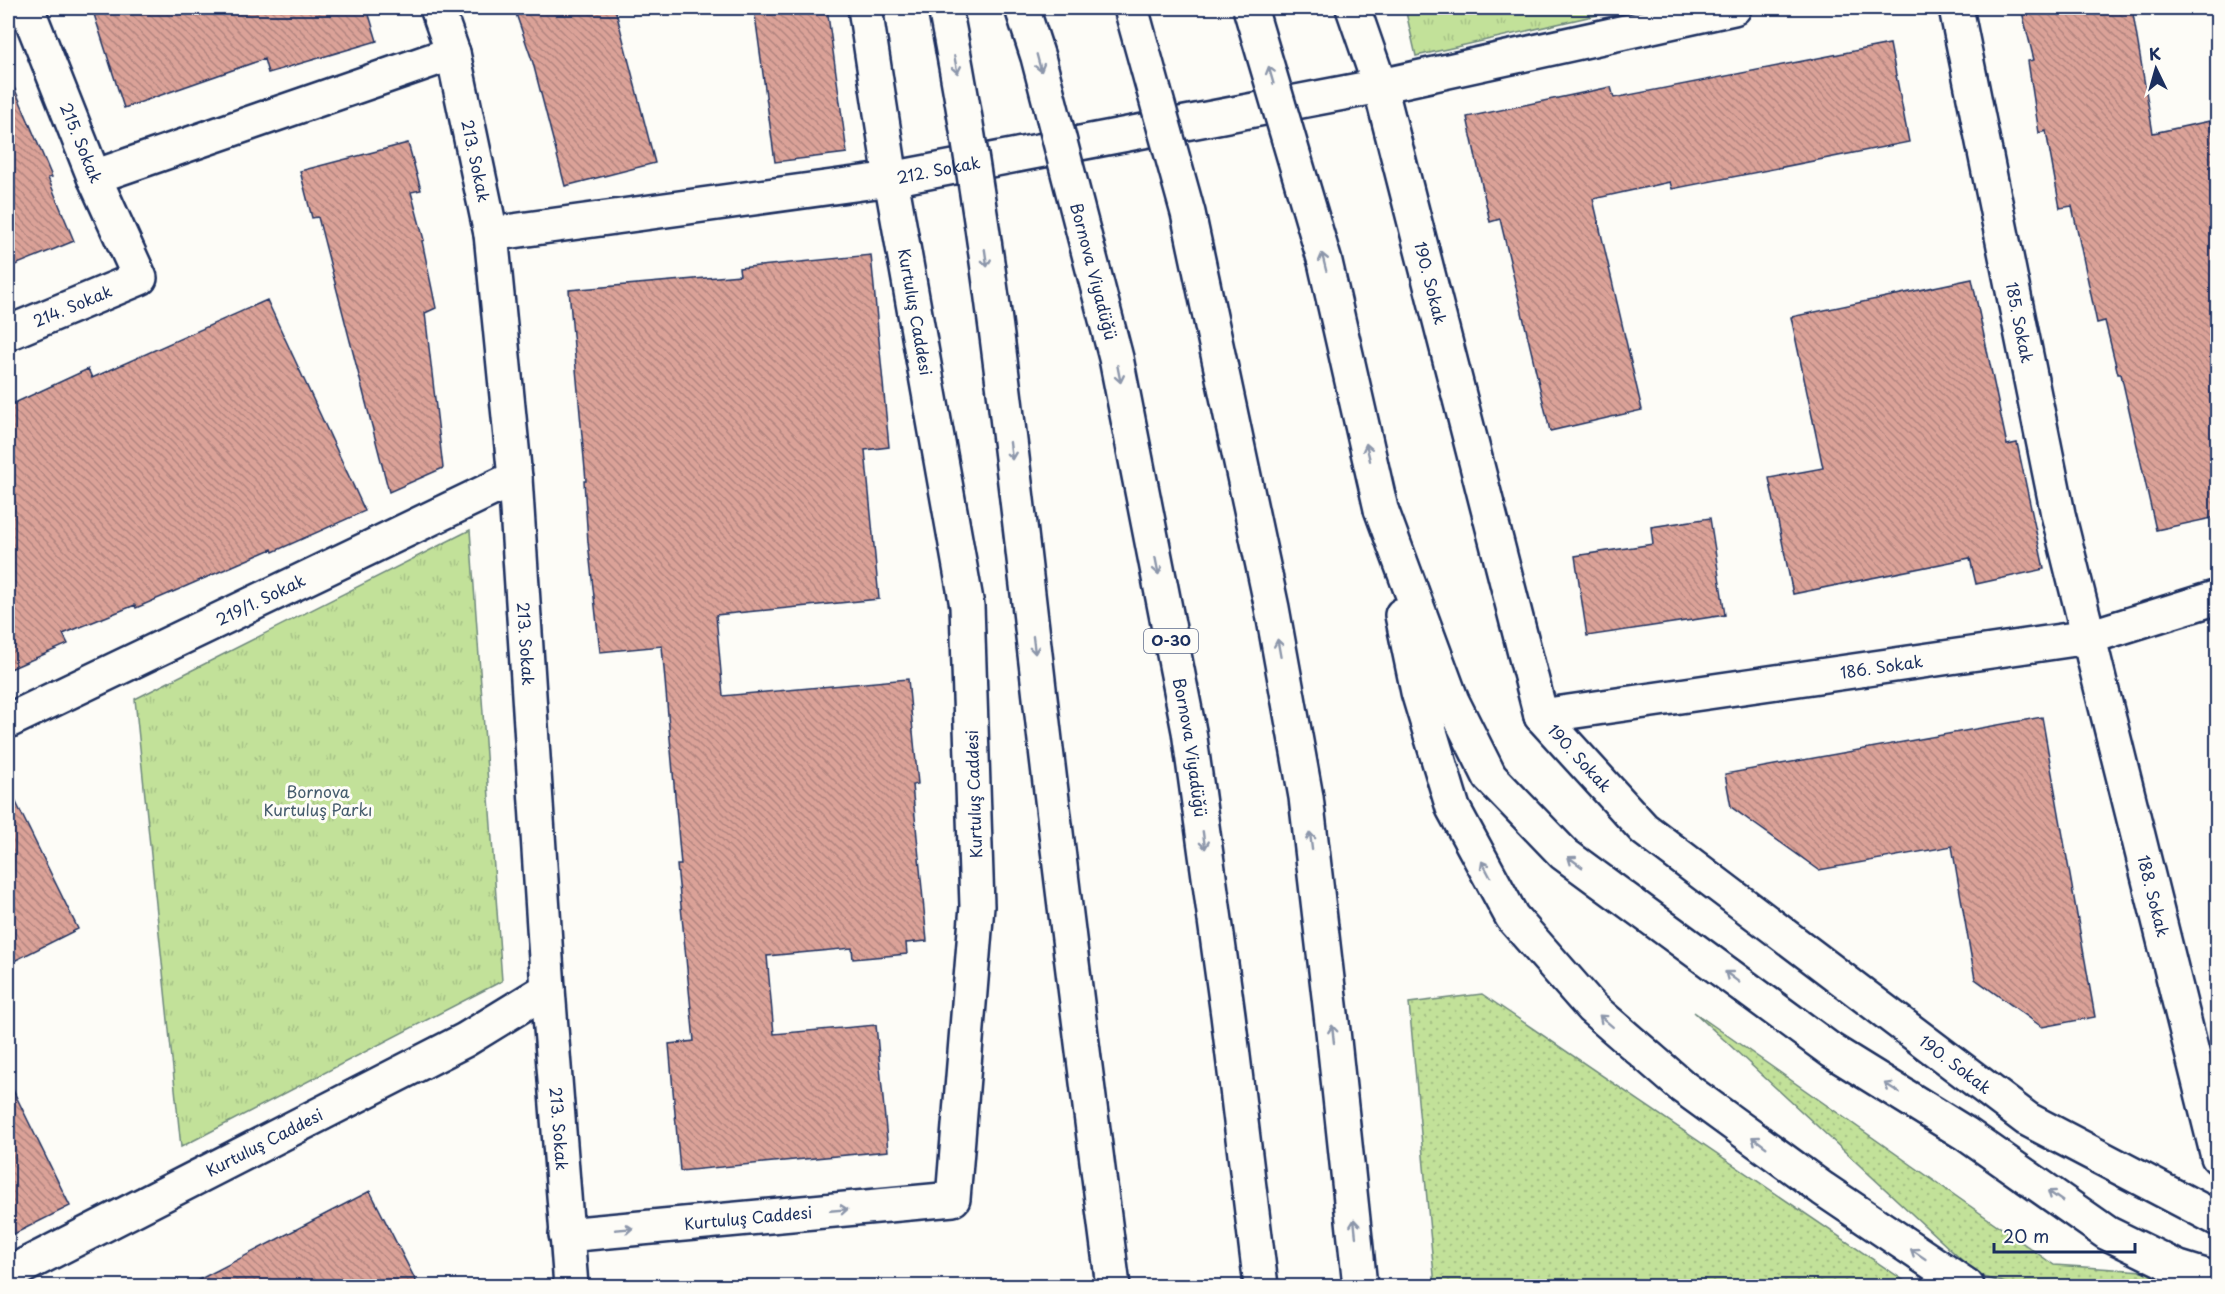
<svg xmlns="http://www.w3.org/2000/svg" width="2225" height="1294" viewBox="0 0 2225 1294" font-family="'Playpen Sans',sans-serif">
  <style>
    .grass { fill: url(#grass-dots); stroke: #6e887c; stroke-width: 1.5 }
    .park { fill: url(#park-tufts); stroke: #6e887c; stroke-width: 1.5 }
    .building { fill: url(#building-back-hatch); stroke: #1b2f5e; stroke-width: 1.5 }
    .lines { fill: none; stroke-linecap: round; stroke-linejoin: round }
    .minor-casing { stroke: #1b2f5e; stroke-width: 38 }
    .motorway-casing { stroke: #1b2f5e; stroke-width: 38 }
    .minor { stroke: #fdfcf7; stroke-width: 33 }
    .motorway { stroke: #fdfcf7; stroke-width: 33 }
    .motorway-bridge-casing { stroke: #1b2f5e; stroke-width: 38; stroke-linecap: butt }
    .motorway-bridge { stroke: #fdfcf7; stroke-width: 33 }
    .oneway { stroke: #8c96aa }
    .labels { text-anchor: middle; stroke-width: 6; stroke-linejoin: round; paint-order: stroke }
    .shield { fill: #fdfcf7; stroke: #5f6c8c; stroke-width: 1.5 }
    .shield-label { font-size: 15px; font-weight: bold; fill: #1b2f5e }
    .street-label { font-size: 16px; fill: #1b2f5e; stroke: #fdfcf7 }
    .park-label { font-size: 16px; fill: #455c6d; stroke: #fdfcf7 }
  </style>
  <defs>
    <pattern id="grass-dots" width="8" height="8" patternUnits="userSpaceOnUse" patternTransform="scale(1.5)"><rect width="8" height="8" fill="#c2e199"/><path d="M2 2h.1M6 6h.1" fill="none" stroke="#a6c186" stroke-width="1.8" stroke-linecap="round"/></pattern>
    <pattern id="park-tufts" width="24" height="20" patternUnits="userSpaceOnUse" patternTransform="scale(1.5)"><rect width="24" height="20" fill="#c2e199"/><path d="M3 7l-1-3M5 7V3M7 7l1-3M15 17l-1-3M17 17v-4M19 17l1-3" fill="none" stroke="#a6c186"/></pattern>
    <pattern id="building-back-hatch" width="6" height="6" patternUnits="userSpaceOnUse" patternTransform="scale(1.5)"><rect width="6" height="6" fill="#dba298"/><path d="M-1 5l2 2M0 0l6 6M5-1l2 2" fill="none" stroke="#b1847f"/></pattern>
  </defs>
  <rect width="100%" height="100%" fill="#fdfcf7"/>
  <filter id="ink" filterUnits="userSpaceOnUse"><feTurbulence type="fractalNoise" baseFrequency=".0167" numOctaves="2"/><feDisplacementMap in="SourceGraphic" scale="12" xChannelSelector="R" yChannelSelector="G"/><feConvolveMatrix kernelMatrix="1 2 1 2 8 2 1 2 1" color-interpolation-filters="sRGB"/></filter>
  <g filter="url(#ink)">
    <!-- grass -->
    <path class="grass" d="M1482,994L1912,1286H1435L1409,1003Z
      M1694,1012L2054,1265L2144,1271L2170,1286H2017L1979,1276Z"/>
    <!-- park -->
    <path class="park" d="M1405,8H1628L1416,56Z
      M470,530L502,981L181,1147L135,699Z"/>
    <!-- building -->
    <path class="building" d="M92,8H367L377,41L268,73L264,59L124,108Z
      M514,8H615L655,163L565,186L533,63Z
      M754,8H827L847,153L775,162Z
      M2021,8H2132L2153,133L2210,121L2217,154V517L2156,530L2121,374H2118L2105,321L2097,323L2072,206L2060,208L2046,131L2039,133L2028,61L2034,60Z
      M1890,44L1909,142L1672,189L1670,182L1593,199L1642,410L1550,431L1500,219L1490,222L1467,117L1611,87L1614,98Z
      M8,73L52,177L48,178L74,241L8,268Z
      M408,143L421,190L411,192L424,240L422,241L436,308L425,313L443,468L389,492L318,217L312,218L300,171Z
      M871,255L889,447L865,450L879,599L716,615L723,696L908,679L918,784L912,785L927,941L906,943L907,954L853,959L852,948L767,956L774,1034L876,1025L888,1151L680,1171L669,1044L694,1041L677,865H681L662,646L600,652L588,542L584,481H586L569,290L740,275L739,268Z
      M1972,279L2007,445L2017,443L2044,569L1976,584L1970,558L1793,594L1769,478L1823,468L1791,317Z
      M267,300L365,511L273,552L272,549L136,608L135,605L63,634L68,644L8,670V406L88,369L92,378Z
      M1710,518L1725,615L1587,636L1575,556L1653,544L1651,527Z
      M2042,717L2095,1017L2042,1027L1975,979L1952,846L1819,870L1731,807L1725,774Z
      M8,786L78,929L8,964Z
      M8,1080L70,1206L8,1237Z
      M370,1191L419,1287H185Z"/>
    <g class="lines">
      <defs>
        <g id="minor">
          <path id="s1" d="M437,8L453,53L491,234L515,478L548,989L571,1286"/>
          <path id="s2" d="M1353,8L1380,86L1541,716L1644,829L2027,1119L2218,1219"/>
          <path id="s3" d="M1956,8L2058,514L2218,1157"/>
          <path d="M94,177L453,53"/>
          <path id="s4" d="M491,234L891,179L1380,86L1734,8"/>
          <path id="s5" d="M8,333L140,278L94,177L27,8"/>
          <path id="s6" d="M1541,716L2089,637L2218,597"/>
          <path id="s7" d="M8,721L515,478"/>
          <path id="s8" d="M566,1235L953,1199L977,906L967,606L891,179L865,8"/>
          <path id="s9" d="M8,1274L465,1040L548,989"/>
        </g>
        <path id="motorway" d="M1381,509L1452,701L1490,777L1564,854L1832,1051L1966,1134L2107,1233L2179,1268L2218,1280
          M1402,615L1418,692L1453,808L1512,917L1592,1008L1683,1087L1823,1189L1967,1286
          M1109,1255L1113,1286"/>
      </defs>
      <!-- minor casing -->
      <use href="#minor" class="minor-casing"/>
      <!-- motorway casing -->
      <use href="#motorway" class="motorway-casing"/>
      <!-- minor -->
      <use href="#minor" class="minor"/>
      <!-- motorway -->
      <use href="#motorway" class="motorway"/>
      <defs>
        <g id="motorway-bridge">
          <path d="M945,8C988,227 1011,450 1037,671C1059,866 1084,1060 1109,1255"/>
          <path id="s10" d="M1022,8L1038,57L1116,358L1189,731L1228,1015L1261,1286"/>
          <path d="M1131,8L1188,213L1272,608L1306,797L1333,1031L1360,1286"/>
          <path d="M1250,8L1325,262L1381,509"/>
        </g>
      </defs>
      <!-- motorway-bridge casing -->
      <use href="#motorway-bridge" class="motorway-bridge-casing"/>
      <!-- motorway-bridge -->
      <use href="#motorway-bridge" class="motorway-bridge"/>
    </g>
    <!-- one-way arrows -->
    <defs><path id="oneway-shaft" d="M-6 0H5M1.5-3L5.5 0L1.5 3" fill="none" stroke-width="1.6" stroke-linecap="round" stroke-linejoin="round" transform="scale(1.5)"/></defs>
    <g class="oneway">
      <use href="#oneway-shaft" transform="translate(1039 63) rotate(75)"/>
      <use href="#oneway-shaft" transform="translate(956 65) rotate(79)"/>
      <use href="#oneway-shaft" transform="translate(1271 75) rotate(-106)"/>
      <use href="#oneway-shaft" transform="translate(986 258) rotate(82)"/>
      <use href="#oneway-shaft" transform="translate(1324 262) rotate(-104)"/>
      <use href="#oneway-shaft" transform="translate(1119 374) rotate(79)"/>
      <use href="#oneway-shaft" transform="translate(1011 451) rotate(83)"/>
      <use href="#oneway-shaft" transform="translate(1368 452) rotate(-103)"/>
      <use href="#oneway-shaft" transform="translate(1157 566) rotate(79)"/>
      <use href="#oneway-shaft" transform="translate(1034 645) rotate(83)"/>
      <use href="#oneway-shaft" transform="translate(1279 648) rotate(-100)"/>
      <use href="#oneway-shaft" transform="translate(1204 840) rotate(82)"/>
      <use href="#oneway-shaft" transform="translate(1311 841) rotate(-97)"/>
      <use href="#oneway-shaft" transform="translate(1575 862) rotate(-144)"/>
      <use href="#oneway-shaft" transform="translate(1486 869) rotate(-118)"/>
      <use href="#oneway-shaft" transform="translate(1732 977) rotate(-143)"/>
      <use href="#oneway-shaft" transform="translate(1606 1021) rotate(-139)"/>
      <use href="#oneway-shaft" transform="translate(1333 1034) rotate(-96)"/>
      <use href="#oneway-shaft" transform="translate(1892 1088) rotate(-148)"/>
      <use href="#oneway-shaft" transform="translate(1759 1142) rotate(-144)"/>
      <use href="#oneway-shaft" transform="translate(2055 1196) rotate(-145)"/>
      <use href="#oneway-shaft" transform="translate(839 1210) rotate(-5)"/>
      <use href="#oneway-shaft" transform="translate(1355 1228) rotate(-96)"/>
      <use href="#oneway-shaft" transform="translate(624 1229) rotate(-5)"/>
      <use href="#oneway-shaft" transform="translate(1918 1254) rotate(-146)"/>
    </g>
  </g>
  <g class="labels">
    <!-- shield labels -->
    <rect class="shield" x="1144" y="629" width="54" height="24" rx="4.5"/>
    <g class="shield-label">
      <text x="1171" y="646">O-30</text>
    </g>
    <!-- street labels -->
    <g class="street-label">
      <text transform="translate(81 143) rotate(68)" y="6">215. Sokak</text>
      <text dy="6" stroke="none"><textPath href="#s1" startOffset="158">213. Sokak</textPath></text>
      <text dy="6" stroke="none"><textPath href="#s4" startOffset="452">212. Sokak</textPath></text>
      <text dy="6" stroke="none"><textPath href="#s10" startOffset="273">Bornova Viyadüğü</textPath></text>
      <text dy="6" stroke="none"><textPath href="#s2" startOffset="286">190. Sokak</textPath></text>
      <text dy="6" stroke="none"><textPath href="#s5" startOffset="70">214. Sokak</textPath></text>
      <text transform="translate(915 312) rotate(80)" y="6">Kurtuluş Caddesi</text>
      <text dy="6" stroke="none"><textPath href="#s3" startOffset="321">185. Sokak</textPath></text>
      <text dy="6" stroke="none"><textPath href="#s7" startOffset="280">219/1. Sokak</textPath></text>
      <text dy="6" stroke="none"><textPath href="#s1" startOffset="644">213. Sokak</textPath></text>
      <text dy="6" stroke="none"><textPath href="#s6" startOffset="344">186. Sokak</textPath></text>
      <text dy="6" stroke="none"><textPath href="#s10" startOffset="759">Bornova Viyadüğü</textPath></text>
      <text dy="6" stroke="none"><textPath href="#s2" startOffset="790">190. Sokak</textPath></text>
      <text transform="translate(974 794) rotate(-92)" y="6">Kurtuluş Caddesi</text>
      <text dy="6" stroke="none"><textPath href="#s3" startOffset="910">188. Sokak</textPath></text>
      <text dy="6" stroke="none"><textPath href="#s2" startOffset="1276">190. Sokak</textPath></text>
      <text dy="6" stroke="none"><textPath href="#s1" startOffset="1130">213. Sokak</textPath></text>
      <text dy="6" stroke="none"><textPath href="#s9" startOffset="288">Kurtuluş Caddesi</textPath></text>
      <text dy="6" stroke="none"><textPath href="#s8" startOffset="183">Kurtuluş Caddesi</textPath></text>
    </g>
    <!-- park labels -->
    <g class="park-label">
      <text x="318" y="798">Bornova<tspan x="318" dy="18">Kurtuluş Parkı</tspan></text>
    </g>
  </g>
  <!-- margin -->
  <rect width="2225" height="1294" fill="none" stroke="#fdfcf7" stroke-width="30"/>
  <rect x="15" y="15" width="2195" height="1264" fill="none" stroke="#1b2f5e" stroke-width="2" filter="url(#ink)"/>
  <!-- north arrow -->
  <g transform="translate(2156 69) rotate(355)" stroke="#fdfcf7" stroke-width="4.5" paint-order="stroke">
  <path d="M0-4.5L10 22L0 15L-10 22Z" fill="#1b2f5e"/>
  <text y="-9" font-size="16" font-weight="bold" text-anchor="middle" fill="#1b2f5e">K</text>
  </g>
  <!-- scale -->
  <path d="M1994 1243v9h141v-9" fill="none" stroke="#1b2f5e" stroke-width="3"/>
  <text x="2003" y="1243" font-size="18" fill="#1b2f5e" stroke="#fdfcf7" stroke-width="4.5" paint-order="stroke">20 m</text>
</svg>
